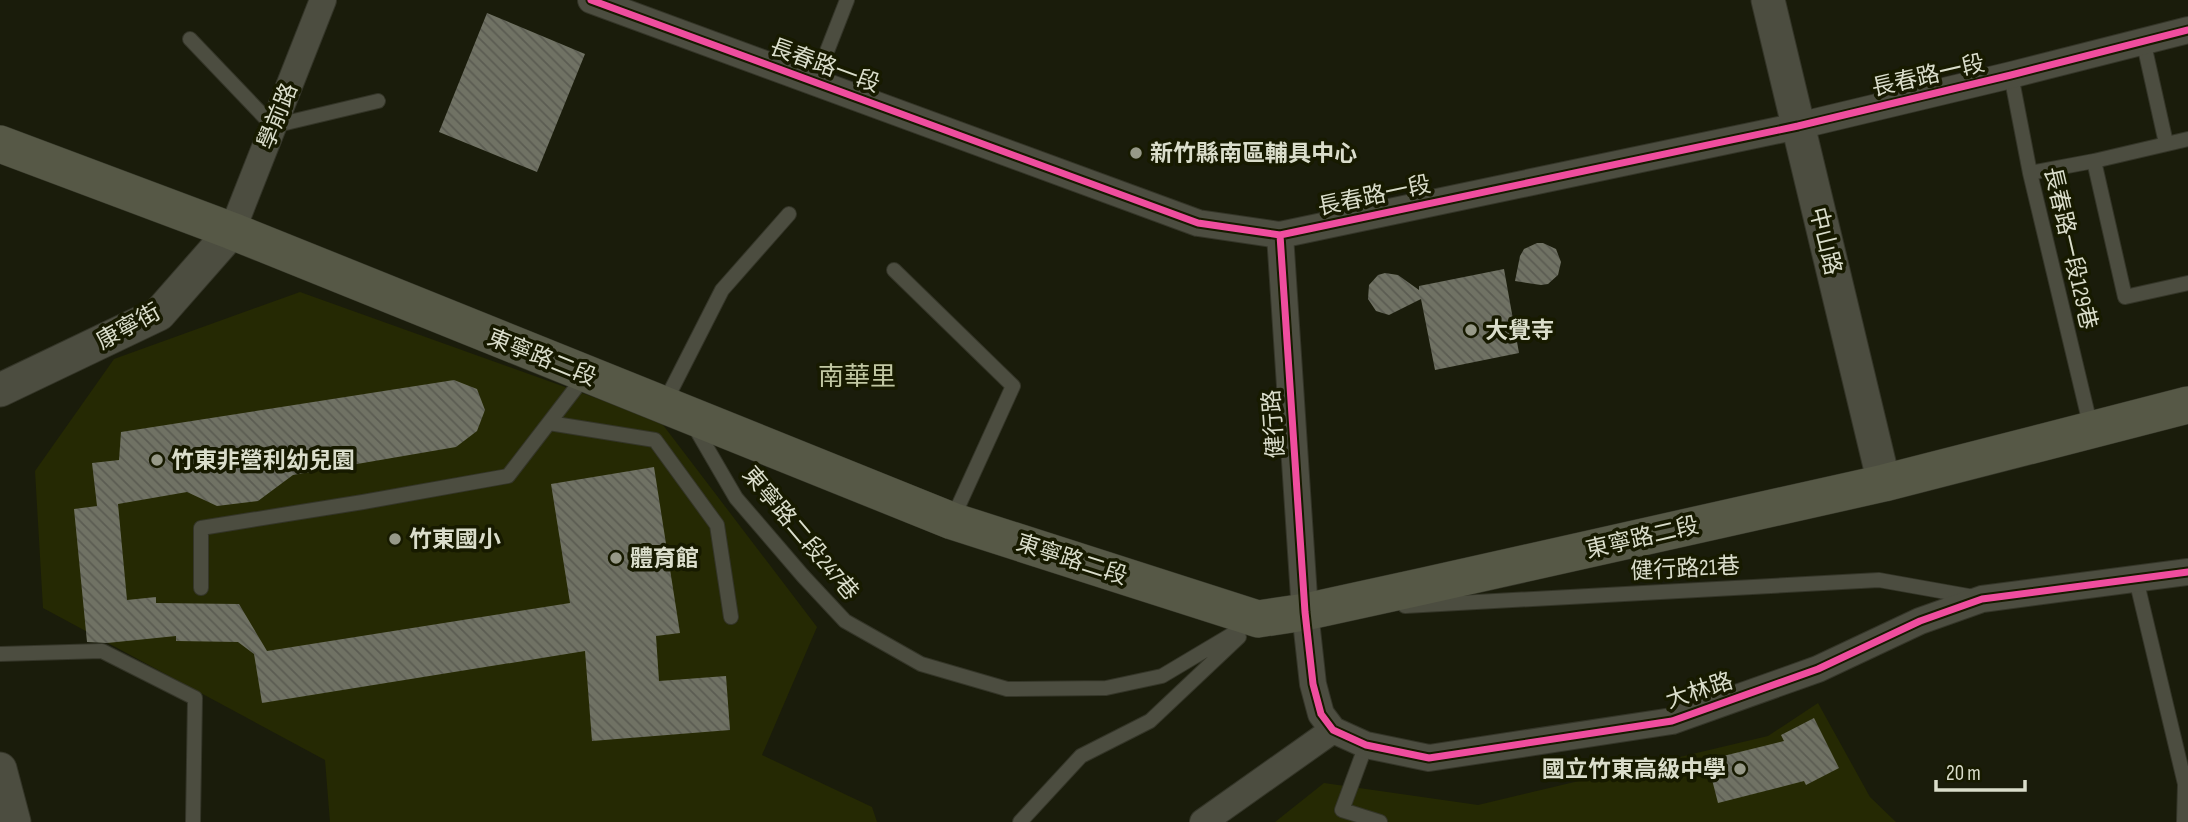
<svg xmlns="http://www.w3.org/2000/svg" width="2188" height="822" viewBox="0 0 2188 822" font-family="'Sofia Sans Condensed','Noto Sans TC',sans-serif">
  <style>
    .built { fill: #252903 }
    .building { fill: url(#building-back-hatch) }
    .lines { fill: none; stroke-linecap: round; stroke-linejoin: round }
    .service-casing { stroke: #343528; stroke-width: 16 }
    .minor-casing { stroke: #343528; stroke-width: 28 }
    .tertiary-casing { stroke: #343528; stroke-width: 35 }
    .secondary-casing { stroke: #343528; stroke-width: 38 }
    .service { stroke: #4c4d40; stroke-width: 14 }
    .minor { stroke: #4c4d40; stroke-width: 26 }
    .tertiary { stroke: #4c4d40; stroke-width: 33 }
    .secondary { stroke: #565846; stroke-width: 37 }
    .cycleway-casing { stroke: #171a00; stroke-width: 11 }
    .cycleway { stroke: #ef4d9e; stroke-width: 7 }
    .poi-dot { fill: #979988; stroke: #171a00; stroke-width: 2.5 }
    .labels { text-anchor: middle; stroke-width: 7; stroke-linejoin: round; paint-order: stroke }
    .street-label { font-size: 23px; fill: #daddcb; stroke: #171a00 }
    .poi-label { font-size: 23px; font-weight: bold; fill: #daddcb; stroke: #171a00; text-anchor: start }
    .quarter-label { font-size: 26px; fill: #c1c7a2; stroke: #171a00 }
  </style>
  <defs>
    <pattern id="building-back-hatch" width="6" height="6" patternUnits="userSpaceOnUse" patternTransform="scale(1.75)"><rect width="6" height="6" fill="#707264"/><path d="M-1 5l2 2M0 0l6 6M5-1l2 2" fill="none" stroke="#5b5c52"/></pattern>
  </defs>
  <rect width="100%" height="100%" fill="#1a1c0b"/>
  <!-- built -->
  <path class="built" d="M300,292L660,421L817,627L762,755L872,807L877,822H330L325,760L43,608L35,471L114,359Z
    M1818,703L1870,797L1896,822H1275L1324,783L1478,805L1768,736Z"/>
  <!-- building -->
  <path class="building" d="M487,13L585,54L537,172L439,132Z
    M1537,243H1543L1556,249L1561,262L1558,275L1548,284L1541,285L1515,281L1520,256L1524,249Z
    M1504,269L1519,353L1435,370L1421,299L1389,315L1376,311L1368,299L1369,285L1378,275L1385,273L1398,275L1419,290V286Z
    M454,380L477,389L485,410L477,431L456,447L293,475L258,501L217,506L187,492L118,504L127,600L156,597V603L239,604L267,651L570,603L551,484L654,467L680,633L656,636L659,681L726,676L730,730L592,741L585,651L262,703L254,654L238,642L176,641V636L107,643L87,642L74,509L97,506L92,463L119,460L121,432Z
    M1814,718L1839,768L1806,785L1804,781L1718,803L1707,760L1784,741L1781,735Z"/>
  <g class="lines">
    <defs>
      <path id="service" d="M190,39L273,126L378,101
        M2143,40L2166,143
        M2011,75L2030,173L2091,428
        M815,82L847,0
        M2188,139L2094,161L2125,297L2188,283
        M2030,173L2094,161
        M894,270L1013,386L952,520
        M664,404L722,290L789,214
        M549,423L655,440L717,525L731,617
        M693,424L736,498L803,576L845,621L921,664L1007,689L1106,688L1162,676L1251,623
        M2136,579L2185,784L2184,822
        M201,588V528L363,502L508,476L585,376
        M1405,606L1879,580L1974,597
        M0,654L102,651L195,698L193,822
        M1366,745L1342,810L1380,822
        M1020,822L1081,756L1150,721L1239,637"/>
      <path id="minor" d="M591,0L1198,223L1280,235L1798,126L2011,75L2188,30
        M232,231L323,0
        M1280,235L1305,612L1313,684L1321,714L1333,730L1366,745L1429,758L1672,721L1818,669L1920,621L1982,599L2188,572
        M1203,822L1333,730"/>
      <path id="tertiary" d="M1768,0L1884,483
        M0,390L159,314L232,231
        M0,769L14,822"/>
      <path id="secondary" d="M0,144L232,231L952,521L1258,619L1305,612L1424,586L1884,483L2188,405"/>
    </defs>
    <!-- service casing -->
    <use href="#service" class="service-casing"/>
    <!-- minor casing -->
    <use href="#minor" class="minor-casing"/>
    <!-- tertiary casing -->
    <use href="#tertiary" class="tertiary-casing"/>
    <!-- secondary casing -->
    <use href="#secondary" class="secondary-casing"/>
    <!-- service -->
    <use href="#service" class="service"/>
    <!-- minor -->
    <use href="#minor" class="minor"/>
    <!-- tertiary -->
    <use href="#tertiary" class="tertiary"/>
    <!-- secondary -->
    <use href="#secondary" class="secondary"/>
    <defs>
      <path id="cycleway" d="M591,0L1198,223L1280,235L1798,126L2011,75L2188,30
        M1280,235L1305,612L1313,684L1321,714L1333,730L1366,745L1429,758L1672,721L1818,669L1920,621L1982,599L2188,572"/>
    </defs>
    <!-- cycleway casing -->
    <use href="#cycleway" class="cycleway-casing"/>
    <!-- cycleway -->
    <use href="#cycleway" class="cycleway"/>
  </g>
  <!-- markers -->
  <g class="poi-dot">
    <circle cx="1136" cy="153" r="7"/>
    <circle cx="1471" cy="330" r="7"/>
    <circle cx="157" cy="460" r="7"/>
    <circle cx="395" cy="539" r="7"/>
    <circle cx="616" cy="558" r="7"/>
    <circle cx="1740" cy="769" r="7"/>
  </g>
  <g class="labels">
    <!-- street labels -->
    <g class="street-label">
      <text transform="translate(825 65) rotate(20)" y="8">長春路一段</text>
      <text transform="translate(1928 75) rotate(-13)" y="8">長春路一段</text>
      <text transform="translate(277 116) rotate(-68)" y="8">學前路</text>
      <text transform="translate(1374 195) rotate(-12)" y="8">長春路一段</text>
      <text transform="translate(1826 241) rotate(76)" y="8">中山路</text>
      <text transform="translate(2071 248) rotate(77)" y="8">長春路一段129巷</text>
      <text transform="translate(128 326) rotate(-29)" y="8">康寧街</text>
      <text transform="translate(542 357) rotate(22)" y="8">東寧路二段</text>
      <text transform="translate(1273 424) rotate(-94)" y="8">健行路</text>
      <text transform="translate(801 533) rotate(50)" y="8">東寧路二段247巷</text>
      <text transform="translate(1642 537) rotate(-13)" y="8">東寧路二段</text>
      <text transform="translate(1072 559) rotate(18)" y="8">東寧路二段</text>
      <text transform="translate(1685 568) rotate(-3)" y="8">健行路21巷</text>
      <text transform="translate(1699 690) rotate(-18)" y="8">大林路</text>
    </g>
    <!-- poi labels -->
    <g class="poi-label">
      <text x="1150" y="161">新竹縣南區輔具中心</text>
      <text x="1485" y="338">大覺寺</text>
      <text x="171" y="468">竹東非營利幼兒園</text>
      <text x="409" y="547">竹東國小</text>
      <text x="630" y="566">體育館</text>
      <text x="1726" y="777" text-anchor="end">國立竹東高級中學</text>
    </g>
    <!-- quarter labels -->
    <g class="quarter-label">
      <text x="857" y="385">南華里</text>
    </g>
  </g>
  <!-- scale -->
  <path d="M1936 780v10h89v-10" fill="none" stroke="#daddcb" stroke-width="3.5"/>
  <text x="1946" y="780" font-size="21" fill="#daddcb" stroke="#171a00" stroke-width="5" paint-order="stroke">20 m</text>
</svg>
